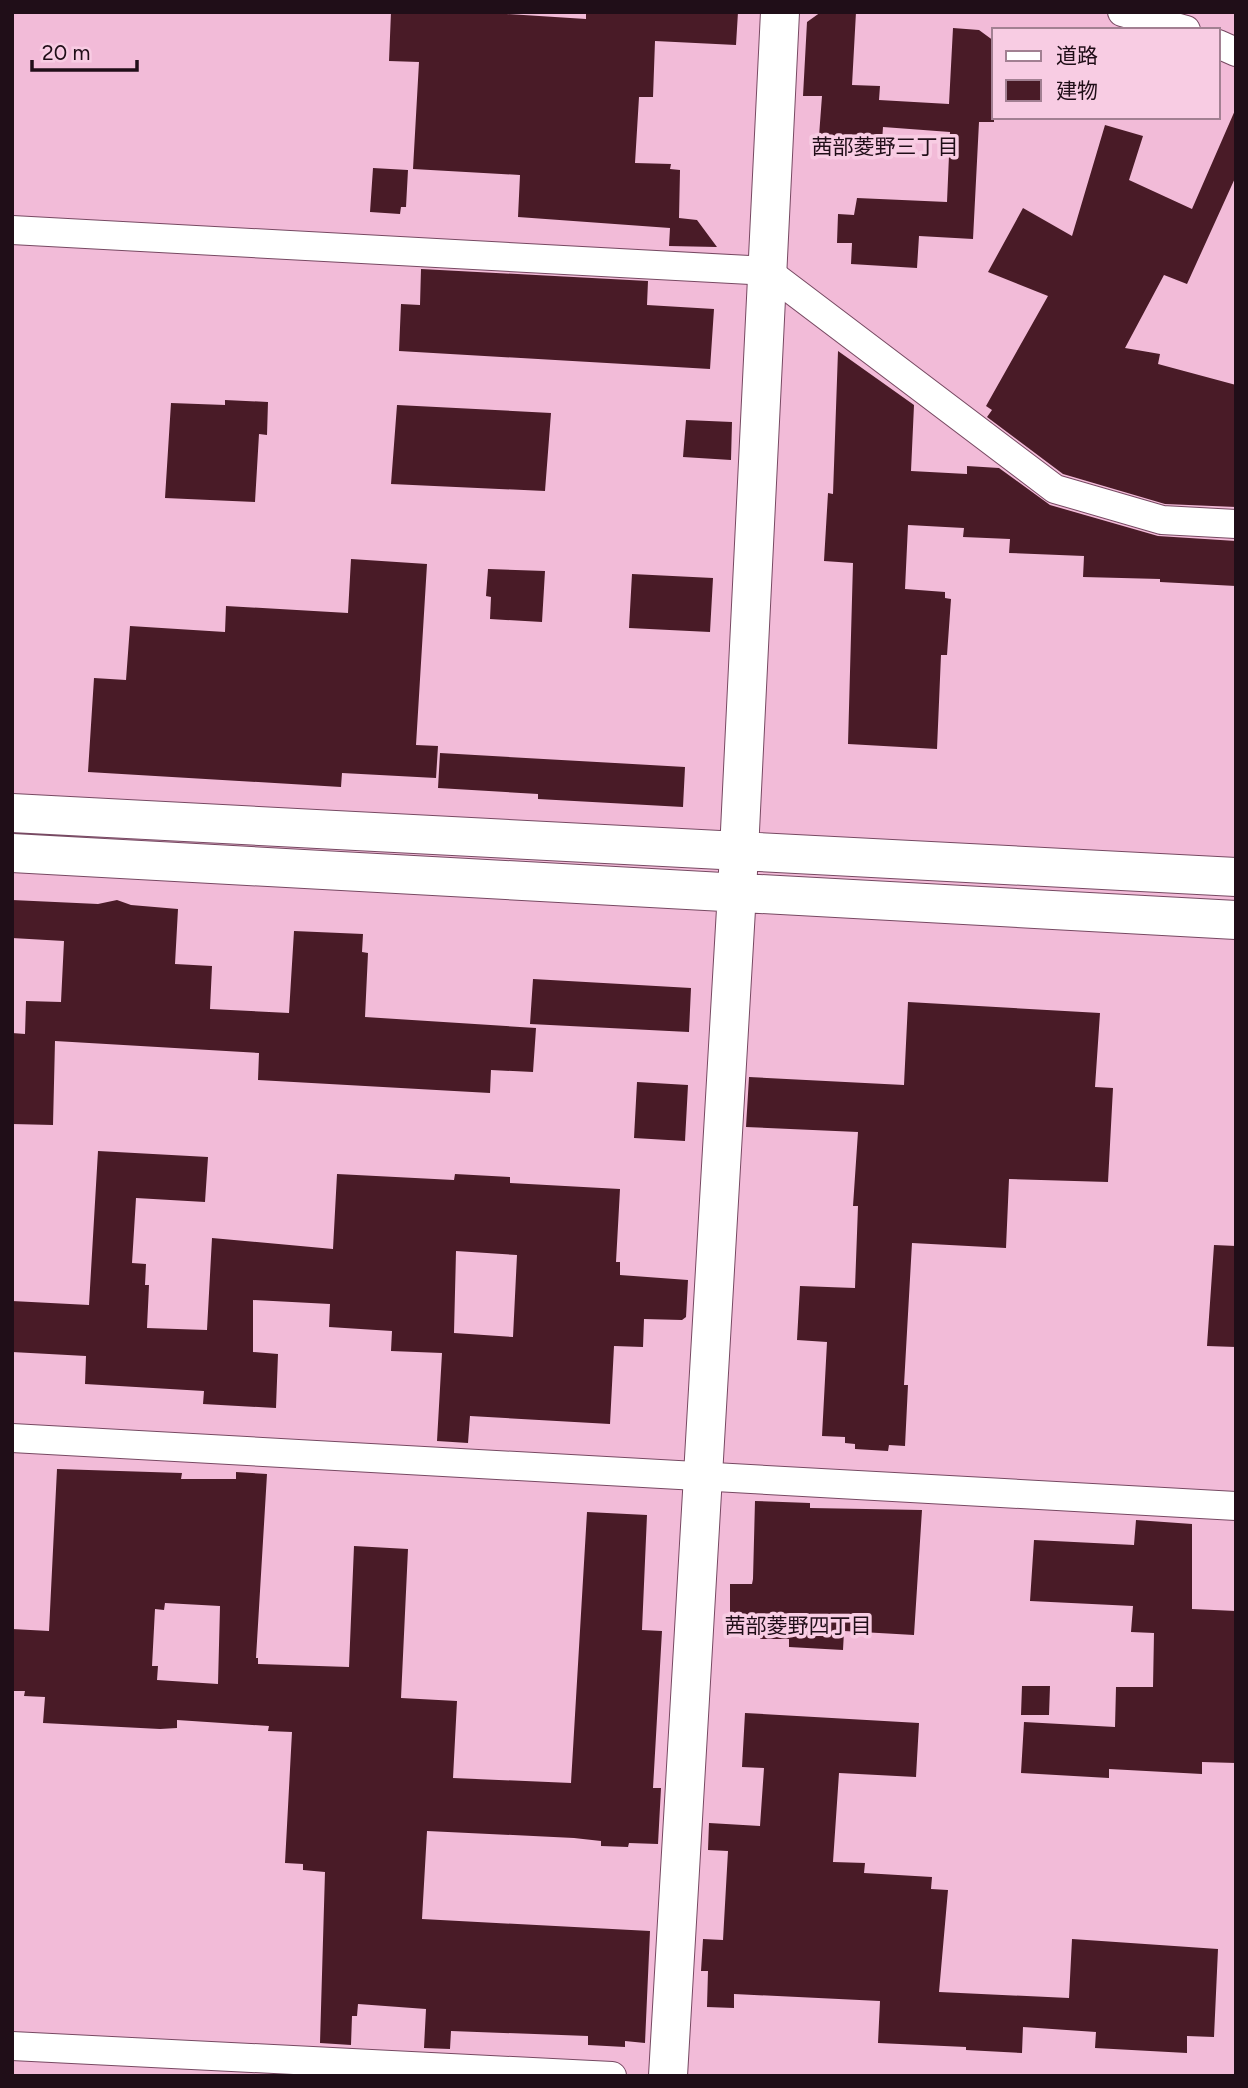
<svg xmlns="http://www.w3.org/2000/svg" width="1248" height="2088" viewBox="0 0 1248 2088" font-family="Figtree,'Noto Sans JP',sans-serif">
  <style>
    .building { fill: #491b27; fill-rule: evenodd }
    .lines { fill: none; stroke-linecap: round; stroke-linejoin: round }
    .street-casing { stroke: #774962; stroke-width: 30 }
    .secondary-casing { stroke: #774962; stroke-width: 40 }
    .street { stroke: #fff; stroke-width: 28 }
    .secondary { stroke: #fff; stroke-width: 38 }
    .labels { text-anchor: middle; stroke-width: 7; stroke-linejoin: round; paint-order: stroke }
    .neighbourhood-label { font-size: 21px; fill: #200e18; stroke: #f8cce3 }
  </style>
  <rect width="100%" height="100%" fill="#f2bbd8"/>
  <!-- building -->
  <path class="building" d="M391,12H476L586,19V12H738L736,45L655,41L653,97H639L635,163L671,164L670,169L680,170L679,218L697,220L717,247L669,246L670,228L518,217L520,175L413,169L419,62L389,61Z
    M821,12H856L852,85L880,86L879,100L949,104L953,28L979,30L994,41V122H979L973,239L919,236L917,268L851,264L852,243H837L838,214L854,215L857,198L947,202L950,132L883,127L882,142L819,136L822,96H803L807,22Z
    M1236,108V176L1187,284L1164,275L1125,348L1160,354L1158,364L1236,385V507L1165,504L1063,474L987,417L992,410L986,406L1048,296L988,272L1023,208L1072,236L1105,125L1143,136L1129,180L1192,209Z
    M373,168L408,170L406,207H401L400,214L370,212Z
    M421,269L648,281L647,305L714,309L710,369L399,351L401,304L420,305Z
    M838,351L914,405L911,471L967,474V466L999,468L1050,505L1158,536L1236,541V586L1160,582V579L1083,577L1084,556L1009,553L1010,539L963,537L964,528L908,525L905,589L945,592V598L951,599L947,655H941L937,749L848,744L853,563L824,561L828,493L833,494Z
    M225,400L268,402L267,435L259,434L255,502L165,498L171,403L225,405Z
    M397,405L551,413L545,491L391,484Z
    M686,420L732,422L731,460L683,457Z
    M351,559L427,564L416,745L438,746L436,778L342,773L341,787L88,772L94,678L126,680L130,626L225,632L226,606L348,613Z
    M488,569L545,571L542,622L490,619L491,597L486,596Z
    M632,574L713,578L710,632L629,628Z
    M440,753L685,767L683,807L538,799V794L438,788Z
    M12,900L98,904L117,900L131,905L178,909L175,964L212,966L210,1009L289,1013L294,931L363,934L362,952L368,953L365,1017L536,1028L533,1072L491,1070L490,1093L258,1080L259,1053L55,1041L53,1125L12,1124V1033L25,1034L26,1001L61,1002L64,941L12,938Z
    M533,979L691,988L689,1032L530,1024Z
    M908,1002L1100,1013L1095,1087L1113,1088L1108,1182L1009,1179L1006,1248L912,1243L904,1385H908L905,1446L889,1445L888,1451L855,1449V1444L845,1443V1437L822,1436L827,1342L797,1340L800,1286L855,1288L858,1206H853L858,1132L746,1127L749,1077L904,1085Z
    M637,1082L688,1085L685,1141L634,1138Z
    M98,1151L208,1157L205,1202L136,1198L132,1263L146,1264L145,1285H149L147,1328L207,1330L212,1238L333,1249L337,1174L454,1180L455,1174L510,1177V1183L620,1189L616,1262H620V1275L688,1280L686,1317L682,1320L644,1319L643,1347L614,1346L610,1424L470,1416L468,1443L437,1441L442,1353L391,1351L392,1331L329,1327L330,1304L253,1300V1352L278,1354L276,1408L203,1404L204,1391L85,1384L86,1356L12,1352V1301L89,1305ZM456,1251L517,1255L513,1337L454,1333Z
    M1214,1245L1236,1246V1347L1207,1346Z
    M57,1469L182,1473L181,1479H236V1472L267,1474L256,1658H258V1664L349,1667L354,1546L408,1549L401,1698L457,1701L453,1778L571,1783L587,1512L647,1515L642,1630L662,1631L653,1788H661L658,1844L629,1843L628,1847L601,1846V1841L574,1838L427,1831L422,1919L650,1931L645,2043L625,2041V2047L588,2045V2036L451,2031L450,2049L424,2048L426,2009L358,2004L357,2016H352L351,2045L320,2043L325,1872L303,1870V1864L285,1863L292,1732L268,1731L269,1726L177,1720V1728L160,1729L43,1723L45,1697L24,1696L25,1691H12V1629L49,1631ZM165,1603L220,1606L218,1684L157,1680L158,1666H152L155,1609L164,1610Z
    M755,1501L810,1503V1508L922,1510L914,1635L844,1631L843,1650L789,1647V1639H760L761,1631H730V1584H752L753,1579Z
    M1136,1520L1192,1524V1609L1236,1611V1763L1202,1762V1774L1109,1769V1778L1021,1773L1024,1722L1115,1727L1116,1687H1153L1154,1633L1131,1632L1133,1606L1030,1601L1034,1540L1134,1545Z
    M1022,1686H1050L1049,1715H1021Z
    M745,1713L919,1723L916,1777L839,1773L833,1862L865,1863L864,1873L932,1877L931,1889L948,1890L939,1992L1069,1998L1072,1939L1218,1949L1214,2037L1187,2036V2053L1095,2048L1096,2032L1023,2027L1022,2053L966,2050V2047L878,2043L880,2001L734,1994V2008L707,2007L708,1971H701L703,1939L723,1940L728,1851L708,1850L709,1823L760,1826L764,1768L742,1767Z"/>
  <g class="lines">
    <defs>
      <path id="street" d="M1122,12L1186,30
        M1218,44L1236,52
        M12,230L767,271L1055,489L1162,520L1236,524
        M12,1438L1236,1506
        M12,2046L612,2076"/>
      <path id="secondary" d="M12,813L1236,877
        M12,853L1236,920
        M668,2076L737,892L780,12"/>
    </defs>
    <!-- street casing -->
    <use href="#street" class="street-casing"/>
    <!-- secondary casing -->
    <use href="#secondary" class="secondary-casing"/>
    <!-- street -->
    <use href="#street" class="street"/>
    <!-- secondary -->
    <use href="#secondary" class="secondary"/>
  </g>
  <g class="labels">
    <!-- neighbourhood labels -->
    <g class="neighbourhood-label">
      <text x="885" y="154">茜部菱野三丁目</text>
      <text x="798" y="1633">茜部菱野四丁目</text>
    </g>
  </g>
  <!-- border -->
  <rect width="1248" height="2088" fill="none" stroke="#200e18" stroke-width="28"/>
  <!-- legend -->
  <rect x="992" y="28" width="228" height="91" fill="#f8cce3" stroke="#a28092" stroke-width="2"/>
  <rect x="1006" y="51" width="35" height="10" fill="#ffffff" stroke="#a28092" stroke-width="2"/>
  <text x="1056" y="63" font-size="21" fill="#200e18">道路</text>
  <rect x="1006" y="80" width="35" height="21" fill="#491b27" stroke="#a28092" stroke-width="2"/>
  <text x="1056" y="98" font-size="21" fill="#200e18">建物</text>
  <!-- scale -->
  <path d="M32 60v10h105v-10" fill="none" stroke="#200e18" stroke-width="3.5"/>
  <text x="42" y="60" font-size="21" fill="#200e18" stroke="#f8cce3" stroke-width="5" paint-order="stroke">20 m</text>
</svg>
